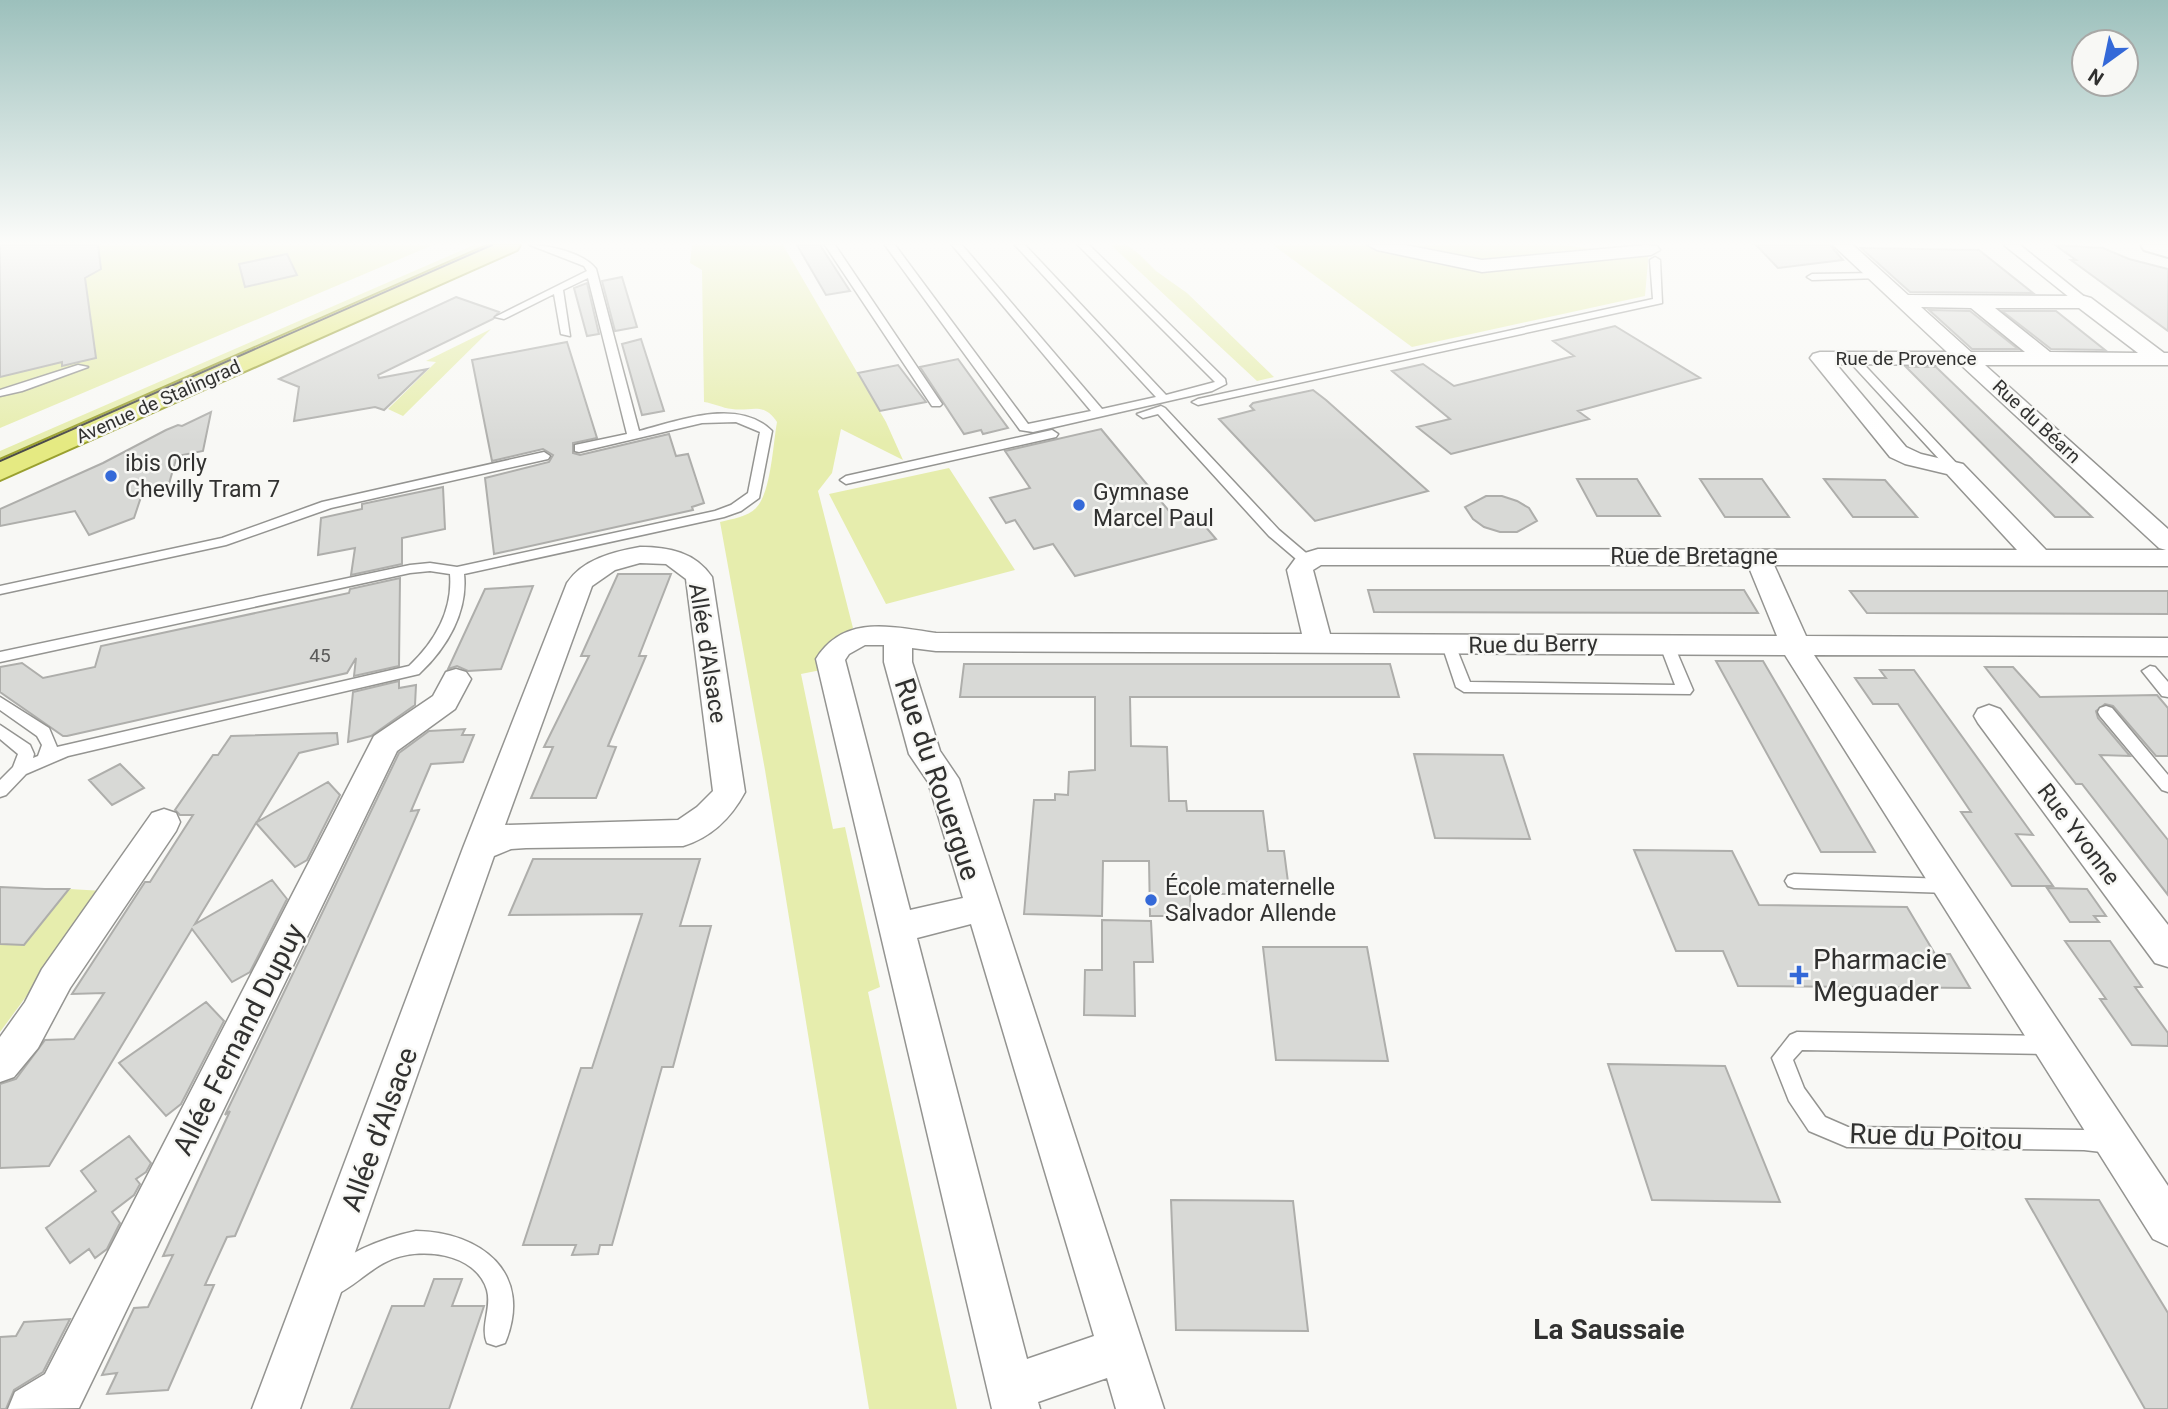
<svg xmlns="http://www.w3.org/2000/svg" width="2168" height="1409" viewBox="0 0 2168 1409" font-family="Roboto,sans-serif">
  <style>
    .green { fill: #e6edad }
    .building { fill: #d8d9d6; stroke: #aeaeab; stroke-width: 2 }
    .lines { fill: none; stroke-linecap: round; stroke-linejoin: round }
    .service-casing { stroke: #949491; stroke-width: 3 }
    .pedestrian-casing { stroke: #949491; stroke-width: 3 }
    .minor-casing { stroke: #949491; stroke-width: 3 }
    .secondary-casing { stroke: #949491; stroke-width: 4 }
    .primary-casing { stroke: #9aa02f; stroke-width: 4 }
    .service { fill: #fff; fill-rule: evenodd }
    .pedestrian { fill: #fff; fill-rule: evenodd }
    .minor { fill: #fff; fill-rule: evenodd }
    .secondary { fill: #fff; fill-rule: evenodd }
    .primary { fill: #e5ea82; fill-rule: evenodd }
    .tram { stroke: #4a4a49; stroke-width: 2 }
    .poi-dot { fill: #3469d8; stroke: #f8f8f5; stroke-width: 2.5 }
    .labels { text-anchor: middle; stroke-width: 5; stroke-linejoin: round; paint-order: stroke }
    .far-street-label { font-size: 19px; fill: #313130; stroke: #f8f8f5 }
    .number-label { font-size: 19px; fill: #5b5b5a }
    .poi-label { font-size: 23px; fill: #313130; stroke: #f8f8f5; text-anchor: start }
    .street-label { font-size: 23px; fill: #313130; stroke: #f8f8f5 }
    .near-street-label { font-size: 28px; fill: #313130; stroke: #f8f8f5 }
    .near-poi-label { font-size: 28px; fill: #313130; stroke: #f8f8f5; text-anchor: start }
    .near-neighbourhood-label { font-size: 28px; font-weight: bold; fill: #313130; stroke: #f8f8f5 }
  </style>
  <rect width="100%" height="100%" fill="#f8f8f5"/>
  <!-- green -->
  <path class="green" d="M0,245H433L0,428Z
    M474,245H500L0,466V451Z
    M692,245H783L886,422L903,460L841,429L832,473L818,491L853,628L830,646L821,670L801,674L833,829L845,827L880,987L868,992L957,1409H869L765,770L720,522C731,519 748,517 756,508C771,493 773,444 777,422C763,401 751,412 732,409C722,408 713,403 704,402L702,270L690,263Z
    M1111,245H1127L1139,254L1156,271L1187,293L1274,377L1257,381Z
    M1273,245H1560L1640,254L1648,255V261L1645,296L1412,347Z
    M491,329L403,416L388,409L436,362L426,361Z
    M949,468L1015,570L886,604L829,494Z
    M69,889L104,891L0,1032V944L24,945Z"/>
  <!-- building -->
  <path class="building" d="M0,245H98L101,269L85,278L96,358L62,366V362L0,377Z
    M797,245H820L850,291L826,295Z
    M1756,245H1830L1843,260L1778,268Z
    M2055,245L2103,248L2129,259L2168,269V331L2071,260H2076Z
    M1861,248L1979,250L2033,293L1910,292Z
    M287,254L297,275L245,287L239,264Z
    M622,277L637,327L615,331L602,281Z
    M587,283L599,334L587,336L574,288Z
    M456,297L499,312L493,319L378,375L379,378L427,369L384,410L375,407L294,421L299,387L279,379Z
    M1929,310L1970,311L2018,349H1972Z
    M2002,311H2056L2105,350L2051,349Z
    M1615,326L1700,378L1578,411L1589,419L1451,454L1417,427L1450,419L1392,371L1423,364L1454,386L1574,356L1553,341Z
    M641,339L664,411L642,415L622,344Z
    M567,342L597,438L573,443V453L580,455L669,434L676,456L688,454L704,503L692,507L693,510L494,554L485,478L549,462L553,455L543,449L492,461L472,360Z
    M958,359L992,406L1008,428L983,434L981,430L964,434L920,367Z
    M898,365L926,402L880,411L858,373Z
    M1906,367H1936L2092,517H2055Z
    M1313,390L1326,400L1428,491L1315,521L1219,419L1254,410L1250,406L1253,403Z
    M211,412L203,451L177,456L168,487L143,491L134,518L89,535L75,511L0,526V509L103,463L166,430L178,425L182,426Z
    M1101,429L1174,517L1193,512L1216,539L1075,576L1053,544L1034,549L1015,520L1006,523L990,498L1030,488L1005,451Z
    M1577,479H1637L1660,516H1597Z
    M1700,479H1762L1789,517H1725Z
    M1824,479L1885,480L1917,517H1853Z
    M443,487L445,529L402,538V564L351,575L355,548L318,555L321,518L362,509V504Z
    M1486,496H1502L1517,501L1529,508L1537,521L1517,532H1500L1484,527L1473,519L1465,507Z
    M618,574H671L639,656H646L608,746L616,747L596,798H531L553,747H544L589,656H581Z
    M400,578L399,666L354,676L356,658L347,673L67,736H63L0,692V667L22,663L43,678L95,667L101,646L349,593L350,589Z
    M533,586L501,669L468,671L457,666L448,669L485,589Z
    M1368,590H1744L1758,613L1374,612Z
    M1850,591H2168V614L1867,613Z
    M1716,661H1763L1875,852H1821Z
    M964,664H1390L1399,697H1130L1131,746L1167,747L1169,801H1186L1187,811H1263L1268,851H1284L1288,882H1230L1231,894H1190L1191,916H1150L1149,861H1103L1102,916L1024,914L1034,800H1055V794L1068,795L1069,772L1095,770V697H960Z
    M1985,667H2013L2040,697L2157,695L2168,708V756H2156L2113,706L2105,704L2096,711L2098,718L2130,756L2100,755L2168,840V895L2082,784H2076Z
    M1880,670H1914L2033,835L2016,834L2053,886H2012L1961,812H1971L1898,704H1873L1855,678H1886Z
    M399,681V688L416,685L415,705L371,736L348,742L353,692Z
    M465,729L462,735H474L463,762L431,764L411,811L419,810L235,1236L227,1237L205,1285H214L168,1390L107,1394L117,1373L102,1375L134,1308L148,1307L173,1255L163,1256L230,1111L225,1115L399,753L429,731Z
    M337,733L338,744L299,753L257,822L328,782L340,795L307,860L295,867L256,823L195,924L272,880L287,899L250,972L232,982L192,929L49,1166L0,1168V1084L16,1079L45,1040L74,1039L104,993L72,994L145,882H150L193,815H180L175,810L213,755H218L231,736Z
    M1414,754L1503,755L1530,839L1435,838Z
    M120,764L144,788L112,805L89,780Z
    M1634,850L1732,851L1759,905L1907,907L1935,954H1950L1970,988L1738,986L1723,951H1676Z
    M533,859H700L680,926H711L673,1067H662L612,1245H600L598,1254L572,1255L576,1245H523L581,1068H592L642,914L509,915Z
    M0,887L45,889H69L24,945L0,944Z
    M2047,888L2087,889L2106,916H2094L2099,922H2070Z
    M1102,920L1151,921L1153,962H1134L1135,1016L1084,1015L1085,970H1102Z
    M2065,941H2110L2142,987H2135L2168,1033V1046L2132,1045L2100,999H2106Z
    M1263,947H1367L1388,1061L1276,1060Z
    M206,1002L224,1021L181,1104L166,1116L119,1063Z
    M1608,1064L1725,1066L1780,1202L1652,1200Z
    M129,1136L151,1163L146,1172L136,1179L140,1184L134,1195L112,1212L120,1223L107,1249L95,1258L89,1249L70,1263L46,1228L96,1191L81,1171Z
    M2026,1199L2099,1200L2168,1313V1409H2145Z
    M1171,1200L1293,1201L1308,1331L1176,1330Z
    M434,1279H462L452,1306H484L449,1409H351L392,1306H424Z
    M70,1319L43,1372L14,1390L6,1409H0V1337L16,1336L24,1322Z"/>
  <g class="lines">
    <defs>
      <path id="service" d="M530,245C549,245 584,253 596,269L639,431C678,421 738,397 772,431L759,498L741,511L724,517L464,574C468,612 447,648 419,674L68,756L26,774L6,795L0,797V780L13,767L18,754L0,739V725L30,745L34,754L33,758L38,756L42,745L37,736L0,710V697L49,728L57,747L409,666C435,642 453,610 450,574L430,571L410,573L0,662V652L410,565L430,563L457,567L715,511L731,505L748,493L760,432L736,422L702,423L579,452L575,451V445L627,434L588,278L563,290L570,336L561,334L554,294L504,319L495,317L587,271L584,266Z
        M825,245H835L942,404L940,406H932Z
        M885,245H895L1028,424L1091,411L952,245H962L1102,409L1156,397L1015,245H1025L1166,395L1215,382L1078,245H1089L1225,379L1226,384L1212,391L1033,432L1020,430Z
        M1655,257L1660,260L1662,303L1198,405L1192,402L1198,399L1653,299L1650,260Z
        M1877,273L1881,274V278L1812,280L1807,277L1812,274Z
        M1848,356H1856L1959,466V472H1951L1848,360Z
        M78,365L88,367L22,391L0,396V390Z
        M1161,406L1165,408L1279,530L1312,558L1314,561L1312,564H1302L1269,536L1158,414L1143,418L1137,414Z
        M1052,430L1058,434L1056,437L846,484L840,480L846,476Z
        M544,452L550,456L548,459L331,508L226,545L0,594V586L222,538L322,502Z
        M1666,638L1673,643L1693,690L1690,694L1464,692L1456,687L1442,645L1449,640L1454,642L1470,682L1675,685L1659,643Z
        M2150,666L2155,667L2168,682V697L2162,696L2142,671Z
        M2106,706L2112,708L2168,775V792L2162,790L2100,716L2098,712L2100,708Z
        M1794,874L1949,879L1955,881L1958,886L1955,891L1949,893L1794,888L1788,886L1785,881L1788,876Z
        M1797,1032L2052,1036L2059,1039L2062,1045L2059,1051L2052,1054L1802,1050L1793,1060L1804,1088L1825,1117L1848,1127L2084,1130L2118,1136L2121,1143L2118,1150L2110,1153L2084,1150L1847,1147L1809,1131L1789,1101L1772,1058L1790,1035Z
        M416,1231C481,1232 534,1273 505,1343L496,1346L487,1343C480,1326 492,1308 487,1290C476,1252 418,1246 388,1261C368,1270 353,1288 333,1296L325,1292L321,1284C333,1255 387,1237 416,1231Z"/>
      <path id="pedestrian" d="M2004,245H2020L2091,302L2084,306L2079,305Z"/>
      <path id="minor" d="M1368,245H1405L1482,260L1646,245L1657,246L1660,250L1651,255L1482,272L1377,250Z
        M1833,245H1853L1908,295L2084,296L2091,298L2164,353H2168V365H1985L2168,529V566L1774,565L1806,636L2168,638V656L1814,655L2168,1186V1246L2153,1239L1785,655L936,651L912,648V662L940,751L959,779L1164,1409H1116L1107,1378L1038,1402L1040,1409H992L816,659C844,614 892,627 936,633L1302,634L1287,570L1298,555L1318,549L2017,550L1947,474L1905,464L1890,457L1810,358L1813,354L1820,352H1947ZM1921,307L1971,308L2025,352H1971ZM1995,308H2079L2138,353L2050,352ZM1836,364L1961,365L2159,548L2166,550H2046L1963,464L1921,454L1906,447ZM1321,565H1748L1777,636L1330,634L1313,570ZM865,645H884V662L909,754L928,782L963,898L910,910L845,660L849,654ZM971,924L1094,1336L1027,1359L917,938Z
        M640,547C669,547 695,552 712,577L745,792C731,818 712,837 683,846L526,848L511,849L494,856L300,1409H252L463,848L567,583C583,559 613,552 640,547ZM640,563L666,564L686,579L713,791L697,807L678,820L505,825L592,586L615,570Z
        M456,669L466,672L471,679L455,709L397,751L79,1408L8,1409L15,1392L45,1374L374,736L433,696L446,672Z
        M1989,705L2000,709L2168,925V967L2155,963L1978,723L1974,716L1978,709Z
        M164,809L176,813L180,822L176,831L70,988L38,1048L14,1077L0,1082V1037L25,1002L42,969L152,813Z"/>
      <path id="secondary" d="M2141,245H2168V257L2144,250Z"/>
      <path id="primary" d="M489,245H520L517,250L0,480V460Z"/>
    </defs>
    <!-- service casing -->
    <use href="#service" class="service-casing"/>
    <!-- pedestrian casing -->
    <use href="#pedestrian" class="pedestrian-casing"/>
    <!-- minor casing -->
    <use href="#minor" class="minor-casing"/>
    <!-- secondary casing -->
    <use href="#secondary" class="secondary-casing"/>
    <!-- primary casing -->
    <use href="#primary" class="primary-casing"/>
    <!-- service -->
    <use href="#service" class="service"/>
    <!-- pedestrian -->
    <use href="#pedestrian" class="pedestrian"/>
    <!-- minor -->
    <use href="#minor" class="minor"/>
    <!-- secondary -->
    <use href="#secondary" class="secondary"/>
    <!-- primary -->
    <use href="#primary" class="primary"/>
    <!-- tram -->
    <path class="tram" d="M0,461L492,245"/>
  </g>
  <!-- sky -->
  <linearGradient id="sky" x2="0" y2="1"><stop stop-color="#9cc0bc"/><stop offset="0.55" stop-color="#fcfcfa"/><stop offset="1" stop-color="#fcfcfa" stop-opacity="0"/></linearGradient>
  <rect width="2168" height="442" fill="url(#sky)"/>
  <!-- markers -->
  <g class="poi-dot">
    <circle cx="111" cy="476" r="7"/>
    <circle cx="1079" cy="505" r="7"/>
    <circle cx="1151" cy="900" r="7"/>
    <path d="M1795.5 964.5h7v7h7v7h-7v7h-7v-7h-7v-7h7z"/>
  </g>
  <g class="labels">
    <!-- far-street labels -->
    <g class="far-street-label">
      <text x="1906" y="365">Rue de Provence</text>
      <text transform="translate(158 401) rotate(-24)" y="7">Avenue de Stalingrad</text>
      <text transform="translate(2037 421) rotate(43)" y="7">Rue du Béarn</text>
    </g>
    <!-- number labels -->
    <g class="number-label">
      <text x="320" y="662">45</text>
    </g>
    <!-- poi labels -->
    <g class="poi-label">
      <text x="125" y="471">ibis Orly<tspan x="125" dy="26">Chevilly Tram 7</tspan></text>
      <text x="1093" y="500">Gymnase<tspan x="1093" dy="26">Marcel Paul</tspan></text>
      <text x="1165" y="895">École maternelle<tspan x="1165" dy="26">Salvador Allende</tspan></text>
    </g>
    <!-- street labels -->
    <g class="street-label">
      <text x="1694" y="564">Rue de Bretagne</text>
      <text transform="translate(1533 644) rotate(-1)" y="8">Rue du Berry</text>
      <text transform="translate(708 653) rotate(81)" y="8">Allée d'Alsace</text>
      <text transform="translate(2079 834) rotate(53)" y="8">Rue Yvonne</text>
    </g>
    <!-- near-street labels -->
    <g class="near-street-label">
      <text transform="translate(938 779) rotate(71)" y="10">Rue du Rouergue</text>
      <text transform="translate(238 1039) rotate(-63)" y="10">Allée Fernand Dupuy</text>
      <text transform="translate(379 1129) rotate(-70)" y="10">Allée d'Alsace</text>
      <text transform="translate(1936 1136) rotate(2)" y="10">Rue du Poitou</text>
    </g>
    <!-- near-poi labels -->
    <g class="near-poi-label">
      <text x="1813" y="969">Pharmacie<tspan x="1813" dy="32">Meguader</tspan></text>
    </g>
    <!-- near-neighbourhood labels -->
    <g class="near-neighbourhood-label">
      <text x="1609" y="1339">La Saussaie</text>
    </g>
  </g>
  <!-- north arrow -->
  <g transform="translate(2105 63) rotate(213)"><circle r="33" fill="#f8f8f5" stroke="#a8a8a6" stroke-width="2"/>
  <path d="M0-5L12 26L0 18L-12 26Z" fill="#3469d8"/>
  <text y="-10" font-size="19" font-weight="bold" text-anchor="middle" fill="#313130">N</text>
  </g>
</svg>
